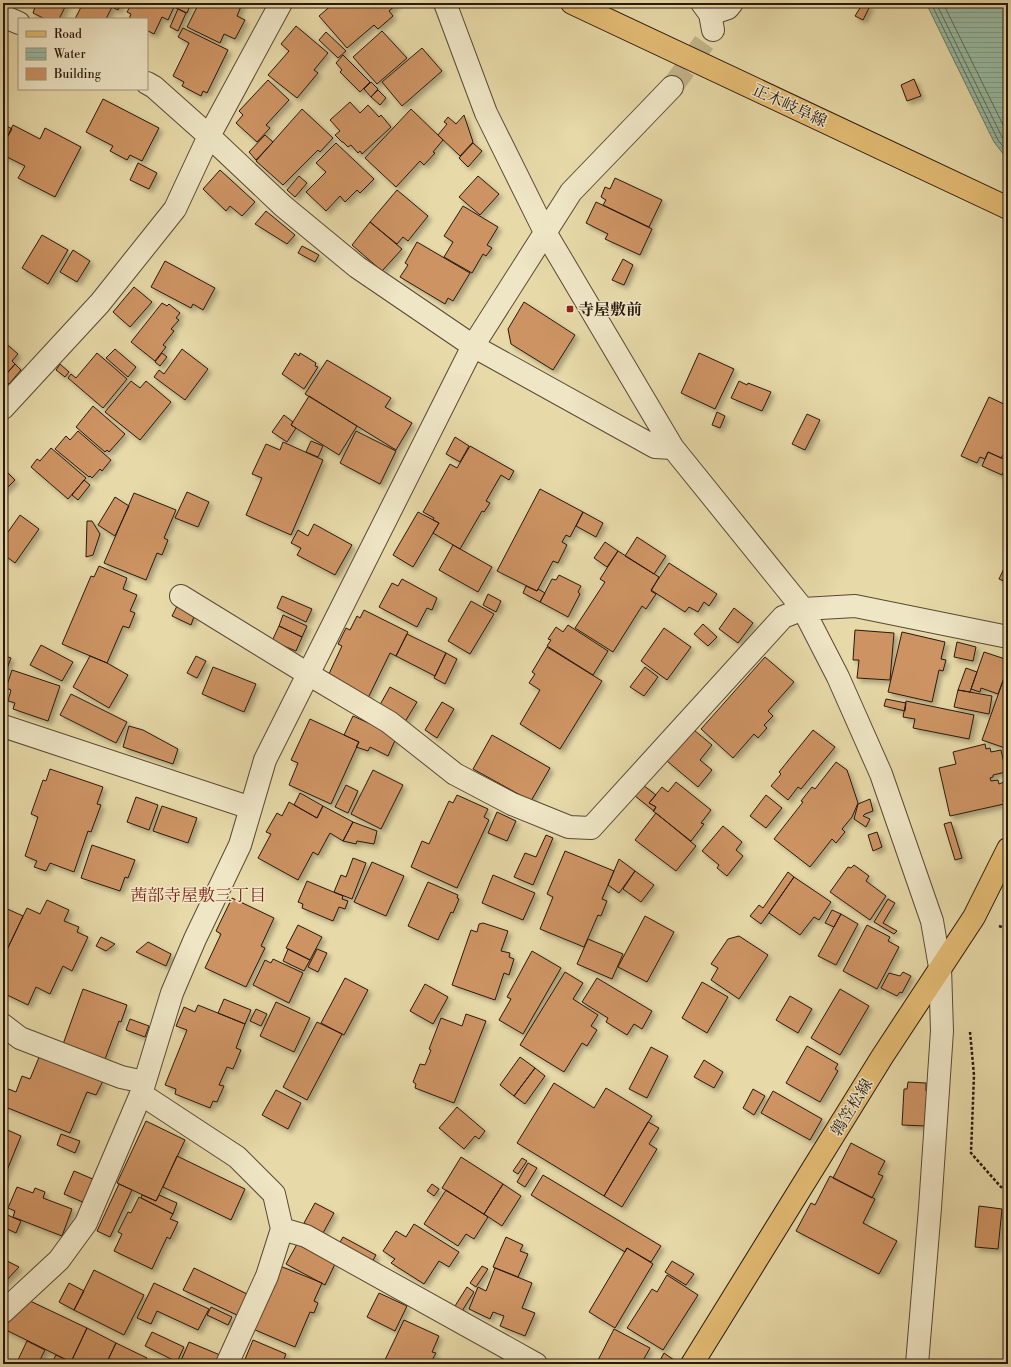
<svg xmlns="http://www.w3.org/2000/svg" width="1011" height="1367" viewBox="0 0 1011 1367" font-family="'Libre Bodoni','Noto Serif JP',serif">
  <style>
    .water { fill: url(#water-rules); stroke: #6c7a67 }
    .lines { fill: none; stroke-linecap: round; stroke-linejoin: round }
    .shore { stroke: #616a58; stroke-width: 1 }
    .building { fill: #cd9363; stroke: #2a190d; filter: url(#shadow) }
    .minor-tunnel { stroke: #c1b389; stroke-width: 22; stroke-dasharray: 22 11; stroke-linecap: butt }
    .minor-casing { stroke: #594934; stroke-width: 24 }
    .major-casing { stroke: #2a190d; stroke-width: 24 }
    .path { stroke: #2a190d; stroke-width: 2.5; stroke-dasharray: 3 2; stroke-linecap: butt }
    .minor { stroke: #efe6c6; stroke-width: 22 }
    .major { stroke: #e4bc74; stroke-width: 22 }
    .poi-dot { fill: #8f2418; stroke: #efe6c6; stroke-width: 1.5 }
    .labels { text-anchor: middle; stroke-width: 3; stroke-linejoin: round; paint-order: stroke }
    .street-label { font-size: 16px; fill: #2a190d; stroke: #efe6c6 }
    .poi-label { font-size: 16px; font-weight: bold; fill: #2a190d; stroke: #efe6c6; text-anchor: start }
    .neighbourhood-label { font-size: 17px; fill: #7a1f14; stroke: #efe6c6 }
  </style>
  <defs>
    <pattern id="water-rules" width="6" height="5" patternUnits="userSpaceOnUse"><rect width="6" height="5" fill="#98bba3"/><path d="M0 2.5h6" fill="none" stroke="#83a08b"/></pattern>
    <filter id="shadow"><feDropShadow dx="3.5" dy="3.5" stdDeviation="2" flood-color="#0004"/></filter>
  </defs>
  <rect width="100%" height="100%" fill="#e7d9a8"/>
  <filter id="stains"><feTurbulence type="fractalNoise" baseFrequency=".005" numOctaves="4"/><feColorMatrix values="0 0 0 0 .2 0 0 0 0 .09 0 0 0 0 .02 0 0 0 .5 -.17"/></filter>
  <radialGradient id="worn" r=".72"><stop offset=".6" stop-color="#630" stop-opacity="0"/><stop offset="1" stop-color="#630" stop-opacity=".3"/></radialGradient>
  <!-- water -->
  <path class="water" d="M926,3H1008V160L994,142Z"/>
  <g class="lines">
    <!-- shore -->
    <path class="shore" d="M931,3L998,140L1008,153
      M936,3L1002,137L1008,145
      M943,3L1008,135"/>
  </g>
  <!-- building -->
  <path class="building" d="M30,3H67L59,19H45L33,13L35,7L30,4Z
    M83,3H104L112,7L106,19H75Z
    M104,3H122L118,10Z
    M132,3H191L187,13L174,7L168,20L162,17L154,34L148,31L147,34V19H129L131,14L127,12Z
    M199,3H240L242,4L237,16L245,20L235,39L224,34L220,43L187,27Z
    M334,3H398L389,11L393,16L378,29L374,25L347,48L319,16Z
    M863,3L870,6L863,20L855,16Z
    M178,9L186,13L178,31L170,27Z
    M296,26L328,53L314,70L318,73L297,98L268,75L289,51L281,44Z
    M183,28L228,50L207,93L203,91L201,96L182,86L184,82L173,76L189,43L178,37Z
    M382,31L407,58L377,84L353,57Z
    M326,32L346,51L338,58L319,40Z
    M422,48L442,71L402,106L382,82Z
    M343,55L370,82L360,92L340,72L342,70L336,63Z
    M914,79L921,96L907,101L901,85Z
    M268,80L289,100L266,125L270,128L257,142L236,123L243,115L239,111Z
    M371,82L378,89L371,97L364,89Z
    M378,90L386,98L380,105L371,97Z
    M103,99L159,128L142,161L130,155L127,160L110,151L113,146L86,132Z
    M350,102L360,113L368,105L379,117L381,115L391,127L362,154L360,151L358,153L351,145L348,147L343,142H342L335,135L340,131L330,120Z
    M302,109L333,138L320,152L318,150L283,185L256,161Z
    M411,109L443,140L433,152L435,153L424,165L420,161L396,187L365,158Z
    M464,115L473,142L460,156L438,135L447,124L444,122L448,117L456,124Z
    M3,124L12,129L3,145Z
    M13,125L40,139L45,128L81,147L55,197L18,178L25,166L3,155V145Z
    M265,135L273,142L256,160L249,152Z
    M336,143L374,179L360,193L357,190L345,202L340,196L326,211L306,192L326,172L316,163Z
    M473,143L482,151L468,167L459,158Z
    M138,163L157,173L149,189L130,180Z
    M220,170L255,202L242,216L230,206L226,211L203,189Z
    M299,176L307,183L295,197L287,190Z
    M478,176L499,194L480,215L459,197Z
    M615,178L662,200L649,227L603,205L606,200L601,197L605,187L610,189Z
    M397,190L428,216L408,241L403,237L397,244L370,222Z
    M596,202L652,229L640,255L605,239L608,234L586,223Z
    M463,206L498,227L487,245L492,248L486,256L483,254L472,273L444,257L453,242L444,236Z
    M266,211L295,235L287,244L255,224Z
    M370,222L402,249L382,271L352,245Z
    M42,235L68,250L48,284L22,268Z
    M417,242L470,273L453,301L448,298L445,304L400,277L408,265L405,263Z
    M302,246L319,255L315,262L298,253Z
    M73,250L90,261L77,282L60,272Z
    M623,259L633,265L624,285L612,280Z
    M165,261L215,288L203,310L193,304L191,308L151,287Z
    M134,287L152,302L130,327L113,312Z
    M524,302L575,335L553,370L511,344L508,329Z
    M162,303L167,306L169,304L180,313L176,318L179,320L171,329L174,331L163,345L166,347L155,361L131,342Z
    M3,341L18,354L12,361L15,364L3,378Z
    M115,349L136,367L128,377L106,358Z
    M182,349L208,369L185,400L154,377L159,370L164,374Z
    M97,353L127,379L103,408L68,378L71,374L76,378Z
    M162,353L167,357L160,366L155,362Z
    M295,353L299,356L300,353L316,363L315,366L318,367L304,389L282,374Z
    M699,353L734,369L715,409L681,393Z
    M327,360L391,398L385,407L412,423L396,450L305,394Z
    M15,364L21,370L9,384L3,379V378Z
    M60,364L69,372L65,377L56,370Z
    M131,381L140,388L146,381L171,402L140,440L105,412Z
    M739,381L747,385L748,383L771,392L762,411L731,398Z
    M309,396L357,426L339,455L291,425Z
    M989,397L1008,406V455L1007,457L1003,455L1001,458L988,452L985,459L980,457L977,463L961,456Z
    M93,406L125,434L109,452L107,450L105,452L76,427Z
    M717,412L725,416L720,428L712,425Z
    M807,414L820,420L805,450L792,444Z
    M284,415L293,422L291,425L296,428L287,442L272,432Z
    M78,431L111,460L102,471L100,469L92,478L90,476L89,477L55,449L66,436L70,440Z
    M356,431L396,451L380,484L340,463Z
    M455,437L469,446L460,462L446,454Z
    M311,441L323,446L318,457L306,452Z
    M283,442L323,460L291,535L246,515L262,478L252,474L266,444L280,450Z
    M470,446L514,471L509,480L501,475L486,501L490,503L484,512L482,511L460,549L433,533L439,523L433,520L434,518L423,512L450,464L457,468Z
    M51,448L86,478L68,499L31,467L37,459L40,461Z
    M988,452L1008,461L1002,475L982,466Z
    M3,468L15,480L3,492Z
    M84,480L90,485L78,500L72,495Z
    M540,489L583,512L570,537L566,535L562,542L567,545L558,563L553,561L537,591L497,571Z
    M187,492L209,502L198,527L175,518Z
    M134,493L176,510L164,538L168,540L162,555L157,553L146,580L104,563Z
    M115,497L129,506L115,536L98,525Z
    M418,512L439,523L413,567L393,555Z
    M583,512L603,523L596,537L576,526Z
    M20,515L39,529L15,563L3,554V539Z
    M87,521H92L100,534L93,555L86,557Z
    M314,524L352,545L335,575L297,555L301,548L291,543L298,530L308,536Z
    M637,537L666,556L654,574L625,556Z
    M605,542L618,551L607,567L594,558Z
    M453,545L492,567L478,592L439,570Z
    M618,551L659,577L651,591L656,594L646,609L642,606L613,652L575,628L605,582L600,579Z
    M1008,560V583L999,579Z
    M669,563L717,594L709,606L704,602L698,612L689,607L685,612L651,590Z
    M99,566L127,578L123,589L137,595L130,611L135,613L129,628L123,626L107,663L62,644L91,576L94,577Z
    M559,575L581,586L578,592L580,594L568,617L540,602L552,579L556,580Z
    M402,579L437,598L432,610L427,608L417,627L379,607L392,583L398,586Z
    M526,586L537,591L538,589L545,593L540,602L523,593Z
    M488,594L501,601L496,612L483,605Z
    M282,596L312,609L306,622L277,608Z
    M471,601L494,614L470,654L448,641Z
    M177,606L195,614L191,625L172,616Z
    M734,608L753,623L738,643L719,629Z
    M364,610L408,632L396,656L390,653L368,698L327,678L342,646L338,644L346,628L350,630L357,616L360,618Z
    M283,615L307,626L302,637L279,626Z
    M703,624L717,637L708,646L694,634Z
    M568,625L608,651L593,675L547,646L551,640L548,639L556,627L563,632Z
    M279,626L302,637L296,651L272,641Z
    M664,628L691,647L667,680L641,661Z
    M855,630L894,633L890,680L857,678L859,660H853Z
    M902,632L945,642L941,659L946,660L943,671L939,670L932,702L888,692Z
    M407,634L446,653L435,676L396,656Z
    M957,642L976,647L973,661L954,657Z
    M41,645L73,662L62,681L30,665Z
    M547,647L602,681L560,749L520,724L540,690L529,683L535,674L532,672Z
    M984,652L1008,660V667L998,694L981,688L980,692L971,689Z
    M446,653L457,659L445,684L434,678Z
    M3,655L11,658L3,679Z
    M90,656L107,663L128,675L109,708L73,687Z
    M196,656L206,661L197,678L187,673Z
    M765,657L794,682L768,711L773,716L764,725L767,728L758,738L754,734L733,758L701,729Z
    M213,667L256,684L244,712L202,694Z
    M645,667L658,677L644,696L630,687Z
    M1008,667V749L982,740Z
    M966,668L977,672L970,692L958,690Z
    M12,670L60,686L48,721L13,709L15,703L8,701L11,690L6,688Z
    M390,687L417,702L403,725L377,710Z
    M958,690L992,696L989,714L954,707Z
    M71,694L127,722L116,743L60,715Z
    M886,699L906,703L905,711L884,706Z
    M906,701L974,715L969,739L913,728L915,719L903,717Z
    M442,702L454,709L437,738L425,730Z
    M353,716L397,736L388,756L370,747L368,751L356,747L359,742L344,735Z
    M310,719L359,742L331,804L289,785L298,763L291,760Z
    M129,726L143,730L178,749L173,764L123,747Z
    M694,730L712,745L700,760L712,770L698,787L667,761Z
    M813,730L835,747L801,789L798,787L788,800L771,786L781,774L779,772Z
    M492,735L550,768L531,801L473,769Z
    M985,744L986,749L990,748L991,752L1001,750L1006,772L993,775V777L990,778L991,781L998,780L999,784L1004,782L1008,798L1003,800L1004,804L950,816L939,768L956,764L953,752Z
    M836,762L847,770L858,803L852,817L842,829L845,832L836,843L832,839L810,867L774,839L803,802L801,801L812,787L815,789Z
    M50,769L103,787L97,804L101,805L91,832L88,831L74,872L50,863L46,871L34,867L37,861L25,856L38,817L31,814L43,780L46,781Z
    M373,770L403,785L381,829L351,814Z
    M676,782L711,810L701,823L704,824L691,841L653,811L656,807L649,803L662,787L668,792Z
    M346,785L358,791L348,813L335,807Z
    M643,785L656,795L649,803L656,807L654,811L635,796Z
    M300,793L323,806L317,818L294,805Z
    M457,795L488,809L484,817L489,820L457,888L411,867L422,841L429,844L449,801L453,803Z
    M766,795L782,808L766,828L750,816Z
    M136,797L158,805L149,830L127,822Z
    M870,799L873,811L865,814L863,816L870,819L866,827L854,819L858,804Z
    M289,802L317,818L323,806L353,822L343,841L330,833L318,855L313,852L298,880L258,858L271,834L266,832L277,813L282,816Z
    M162,806L197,818L188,843L153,831Z
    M497,812L516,821L507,841L488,833Z
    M656,813L696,846L676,871L635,840Z
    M353,822L377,831L374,844L357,841L356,844L343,841Z
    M951,822L962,858L955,860L944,824Z
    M723,826L742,842L736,850L743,856L727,876L717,868L719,865L702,851Z
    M877,832L882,847L873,851L868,835Z
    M546,835L553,838L533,885L514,877L525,853L536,857Z
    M92,845L135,860L128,878L125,877L120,891L81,878Z
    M565,851L614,871L602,899L607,901L601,916L598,915L584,947L540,929L553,897L547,894Z
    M353,858L366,863L352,899L334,892L341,875L346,877Z
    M619,859L635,871L619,893L608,885Z
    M372,862L404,876L386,916L354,902Z
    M854,865L869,876L866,881L886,896L870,920L830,892L848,867L851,868Z
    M635,871L654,885L641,902L623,889Z
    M788,872L794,877L761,924L750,916L759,905L763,908Z
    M493,875L535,893L523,920L482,903Z
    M794,877L831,902L819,920L814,917L800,935L769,913Z
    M307,881L343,896L342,899L348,901L345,909L339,907L333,921L302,908L303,904L298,902Z
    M428,882L458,895L457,898L459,899L453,913L451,912L438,940L408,926Z
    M232,898L274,918L261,946L265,948L246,987L205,968L221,934L216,931Z
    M888,899L895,903L883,923L897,931L894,934L874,922Z
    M47,900L69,910L64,921L79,927L77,932L88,937L72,971L63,966L50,994L36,987L28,1005L3,993V958L27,908L40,914Z
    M3,907L23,916L6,952L3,950Z
    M832,910L841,914L834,927L825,923Z
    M841,914L858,924L836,965L818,956Z
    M645,916L674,932L647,982L618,967Z
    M483,923L508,931L501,951L510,953L509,957L514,959L509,975L504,973L495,1000L452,985L471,930L477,932L479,924Z
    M298,925L322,937L310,960L286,948Z
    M867,925L890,937L888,941L899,947L877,989L843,971Z
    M739,936L768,955L739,999L711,980L718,968L711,964L728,939Z
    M101,937L115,944L106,951L96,946Z
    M588,939L623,954L612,979L577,964Z
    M148,942L171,954L166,966L136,952Z
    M288,949L310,960L304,971L283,961Z
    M317,949L327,953L318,972L308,967Z
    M532,951L561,968L523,1034L499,1020L511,999L507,997Z
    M273,959L303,973L289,1003L253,985L265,960L271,963Z
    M565,972L583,983L573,999L598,1015L591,1026L597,1030L587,1046L582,1043L564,1072L520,1045Z
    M903,972L911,976L902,993L900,992L897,996L881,988L889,973L900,976Z
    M345,978L368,990L344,1035L321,1023Z
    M597,978L652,1011L642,1029L634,1024L627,1035L606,1022L608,1018L582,1002Z
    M702,982L728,997L707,1033L682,1018Z
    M425,984L448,997L433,1024L410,1011Z
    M83,989L127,1005L121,1022L119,1021L104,1062L62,1047Z
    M840,989L869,1006L840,1055L811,1038Z
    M790,996L812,1009L798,1033L776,1020Z
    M224,999L251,1010L245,1024L218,1013Z
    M276,1002L310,1018L294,1052L260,1036Z
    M198,1005L245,1024L236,1048L241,1050L233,1069L227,1067L219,1085L224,1086L217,1102L213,1101L210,1108L175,1094L176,1089L165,1085L187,1030L176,1026L184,1007L195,1012Z
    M256,1009L267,1014L261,1026L250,1021Z
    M466,1014L486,1021L454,1103L415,1088L416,1084L413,1082L420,1064L425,1065L431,1050L429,1049L441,1018L462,1026Z
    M130,1019L149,1026L145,1037L126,1030Z
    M317,1022L342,1034L307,1100L283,1087Z
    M807,1046L838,1064L835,1069L838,1071L820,1102L786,1083Z
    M651,1047L668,1056L647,1098L629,1089Z
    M40,1055L103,1081L96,1095L87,1092L70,1133L3,1106V1087L16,1092L22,1076L30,1079Z
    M520,1057L535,1068L514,1096L500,1085Z
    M704,1060L723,1072L714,1088L694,1077Z
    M535,1068L545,1076L525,1104L514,1096Z
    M908,1082L926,1083V1091H928L926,1126L902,1125L904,1089H907Z
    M554,1083L594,1108L606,1088L652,1116L604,1196L517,1143Z
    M753,1089L765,1096L754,1115L743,1108Z
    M276,1090L301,1103L288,1129L262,1115Z
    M773,1091L822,1119L810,1140L761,1113Z
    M457,1107L485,1131L479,1139L475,1136L464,1149L439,1128Z
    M146,1121L185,1140L156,1201L117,1183Z
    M648,1122L659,1128L649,1144L657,1149L622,1207L604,1196Z
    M3,1128L21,1136L3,1180Z
    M61,1134L80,1141L75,1153L57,1145Z
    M851,1143L885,1161L878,1174L883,1176L872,1198L833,1178Z
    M177,1156L245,1189L231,1220L163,1187Z
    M461,1157L503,1184L484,1214L442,1188Z
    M522,1158L527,1161L518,1174L513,1171Z
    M528,1163L537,1168L525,1187L517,1182Z
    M74,1171L95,1180L85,1203L64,1194Z
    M543,1175L661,1246L651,1262L627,1248L625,1252L531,1195Z
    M830,1176L875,1199L863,1223L897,1241L879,1274L796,1231L811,1203L815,1205Z
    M119,1184L132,1190L110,1237L97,1231Z
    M432,1184L439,1189L434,1196L427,1191Z
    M503,1184L521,1196L502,1226L484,1214Z
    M17,1187L33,1193L35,1188L45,1192L43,1198L72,1209L62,1236L13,1217L15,1211L8,1208Z
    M446,1190L488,1217L474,1239L466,1234L458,1246L424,1224Z
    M142,1195L156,1201L159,1195L177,1203L173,1214L141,1198Z
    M139,1197L173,1214L170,1219L178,1222L170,1239L167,1237L152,1269L114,1251L122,1234L118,1232L128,1212L131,1213Z
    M315,1203L334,1213L323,1233L304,1223Z
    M979,1206L1002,1209L998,1249L975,1247Z
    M3,1213L21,1221L16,1233L3,1227Z
    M414,1224L459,1252L449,1267L439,1261L424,1284L391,1263L395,1259L383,1251L396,1231L406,1237Z
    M343,1237L376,1255L372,1262L339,1244Z
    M506,1237L523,1245L520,1251L528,1254L518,1277L493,1267Z
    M297,1244L335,1264L325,1285L286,1264Z
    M627,1248L653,1264L615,1328L589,1312Z
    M3,1259L19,1267L3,1284Z
    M672,1261L694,1274L686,1285L665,1272Z
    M280,1266L322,1283L314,1301L318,1303L314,1313L310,1312L295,1347L253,1329Z
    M482,1266L488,1269L476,1287L470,1283Z
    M194,1268L247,1294L237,1315L183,1290Z
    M495,1268L532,1283L522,1308L535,1313L525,1336L500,1326L504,1316L493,1312L490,1319L469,1309L478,1287L486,1291Z
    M94,1270L144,1295L124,1335L74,1310Z
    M667,1275L698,1295L663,1350L627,1328L652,1289L657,1292Z
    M69,1283L84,1291L74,1310L59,1302Z
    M154,1283L209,1309L198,1330L157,1311L151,1324L137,1318Z
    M467,1287L474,1292L462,1311L455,1306Z
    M379,1293L407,1306L395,1331L367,1317Z
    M28,1300L87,1328L71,1362L4,1329L14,1312Z
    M211,1307L232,1317L228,1325L207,1315Z
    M404,1320L439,1336L432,1352L436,1353L430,1364H383Z
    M87,1328L116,1343L106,1364H75L71,1362Z
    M614,1329L650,1348L641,1364H596Z
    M152,1332L184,1347L177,1362L145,1346Z
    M253,1340L286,1354L282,1364H243Z
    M27,1341L45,1350L38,1364H16Z
    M189,1342L220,1355L216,1364H184L180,1363Z
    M116,1343L147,1358L144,1364H106Z
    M664,1353L674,1360L671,1364H658Z
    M56,1355L71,1362L75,1364H51Z"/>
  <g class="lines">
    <!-- minor-tunnel -->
    <path class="minor-tunnel" d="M672,87L713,30"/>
    <defs>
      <path id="minor" d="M445,3L486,113L545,232L673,448L803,609L838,677L881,774L932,921L940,967L942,1031L930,1208L917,1364
        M702,3L710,14L713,30
        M710,14L728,8L732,3
        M3,16L19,23
        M147,83L154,87L209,136L283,206L357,267L473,346L655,447L673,448
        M3,408L100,303L175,209L209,136L281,3
        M181,596L308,674L389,722L455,774L512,804L569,827L591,828L783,617L803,609L855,606L1008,637
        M3,726L251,808
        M3,1025L20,1038L121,1077L144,1082
        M141,1094L237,1157L274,1194L282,1229L267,1276L227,1364
        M282,1229L306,1236L536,1364
        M3,1312L59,1260L86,1223L141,1094L172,993L195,939L240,845L265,760L473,346L571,192L672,87"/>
      <path id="major" d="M572,3L1008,208
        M692,1364L882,1057L974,917L1008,849"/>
    </defs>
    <!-- minor casing -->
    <use href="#minor" class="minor-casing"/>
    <!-- major casing -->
    <use href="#major" class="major-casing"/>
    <!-- path -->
    <path class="path" d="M999,926L1008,929
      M970,1032L974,1075L971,1153L1001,1187L1008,1189"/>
    <!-- minor -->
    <use href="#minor" class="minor"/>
    <!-- major -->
    <use href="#major" class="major"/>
  </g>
  <!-- markers -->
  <rect class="poi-dot" x="566" y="305" width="8" height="8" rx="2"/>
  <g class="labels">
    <!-- street labels -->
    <g class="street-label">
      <text transform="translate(790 105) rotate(25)" y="6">正木岐阜線</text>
      <text transform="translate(851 1107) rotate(-58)" y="6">鶉笠松線</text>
    </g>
    <!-- poi labels -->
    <g class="poi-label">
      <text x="578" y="315">寺屋敷前</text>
    </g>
    <!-- neighbourhood labels -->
    <g class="neighbourhood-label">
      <text x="198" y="901">茜部寺屋敷三丁目</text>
    </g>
  </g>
  <!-- margin -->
  <rect width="1011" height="1367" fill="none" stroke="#e7d9a8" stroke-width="16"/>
  <rect x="4" y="4" width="1003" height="1359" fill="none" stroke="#2a190d" stroke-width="2"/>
  <rect x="8" y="8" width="995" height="1351" fill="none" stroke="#2a190d"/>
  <!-- legend -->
  <rect x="18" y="18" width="130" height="72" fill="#efe6c6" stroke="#a0947c"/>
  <rect x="26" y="31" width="20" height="6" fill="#e4bc74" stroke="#a0947c"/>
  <text x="54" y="38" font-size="12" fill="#2a190d">Road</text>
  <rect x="26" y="48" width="20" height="12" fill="url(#water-rules)" stroke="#a0947c"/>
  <text x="54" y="58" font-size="12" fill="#2a190d">Water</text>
  <rect x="26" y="68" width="20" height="12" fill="#cd9363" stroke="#a0947c"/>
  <text x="54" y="78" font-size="12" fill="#2a190d">Building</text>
  <rect width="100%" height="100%" filter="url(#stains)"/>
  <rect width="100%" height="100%" fill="url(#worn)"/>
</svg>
